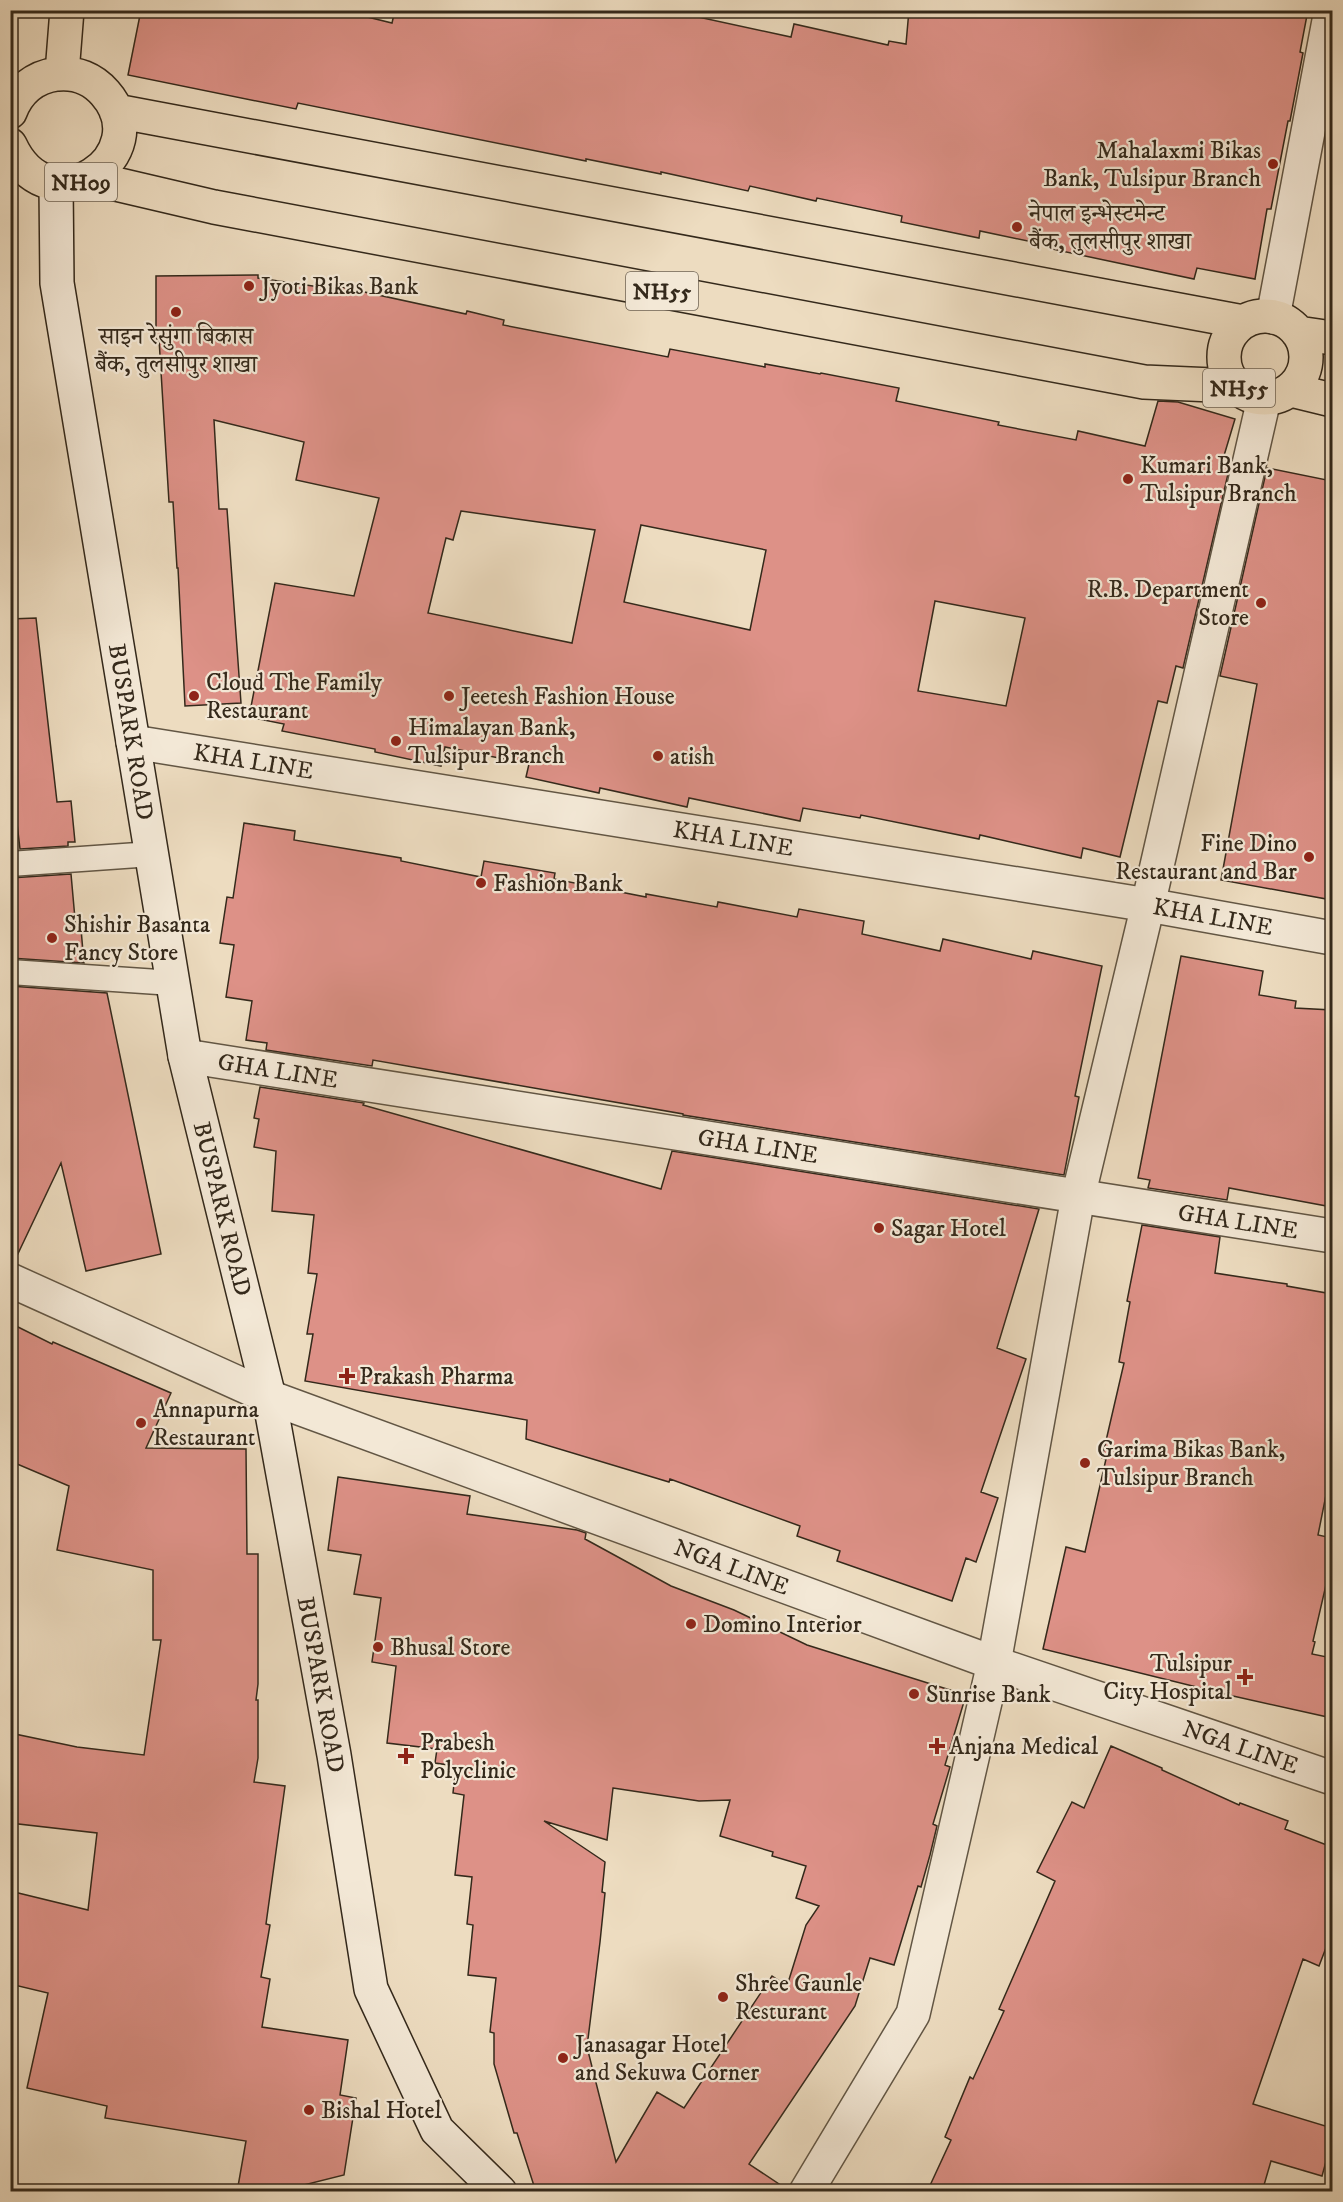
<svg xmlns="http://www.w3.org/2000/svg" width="1343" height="2202" viewBox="0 0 1343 2202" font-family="'IM FELL DW Pica','Noto Serif Devanagari',serif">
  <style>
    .building { fill: #dd9187; stroke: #34291b; stroke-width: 1.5; fill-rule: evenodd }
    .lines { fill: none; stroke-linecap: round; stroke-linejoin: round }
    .service-casing { stroke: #625644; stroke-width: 27 }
    .minor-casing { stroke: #625644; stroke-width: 36 }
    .secondary-casing { stroke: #34291b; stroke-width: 36 }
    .primary-casing { stroke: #34291b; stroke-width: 36 }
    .service { stroke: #f3e8d6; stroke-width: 24 }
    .minor { stroke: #f3e8d6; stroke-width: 33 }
    .secondary { stroke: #f3e8d6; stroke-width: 33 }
    .primary { stroke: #eddcc0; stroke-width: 33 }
    .poi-dot { fill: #8f2418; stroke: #f3e8d6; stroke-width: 2 }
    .labels { text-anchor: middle; stroke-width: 4.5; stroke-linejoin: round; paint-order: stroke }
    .shield { fill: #f3e8d6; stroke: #6d6253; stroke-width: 1.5 }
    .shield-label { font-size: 22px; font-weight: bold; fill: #34291b }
    .poi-label { font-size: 24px; fill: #34291b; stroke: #f3e8d6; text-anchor: start }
    .street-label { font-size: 24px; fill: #34291b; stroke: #f3e8d6 }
  </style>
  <rect width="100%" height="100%" fill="#eddcc0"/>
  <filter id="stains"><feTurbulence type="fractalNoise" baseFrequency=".00333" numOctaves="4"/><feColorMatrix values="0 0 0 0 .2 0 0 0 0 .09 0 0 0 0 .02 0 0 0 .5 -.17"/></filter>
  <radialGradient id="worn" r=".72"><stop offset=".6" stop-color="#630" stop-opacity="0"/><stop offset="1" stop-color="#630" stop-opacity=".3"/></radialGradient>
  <!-- building -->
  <path class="building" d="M141,10H339L392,23L395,10H666L791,37L794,24L888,45L889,41L906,44L909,10H1308L1300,52L1303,53L1290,121H1288L1271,209H1267L1255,279L1197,268L1194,279L1052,249V246L980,231L979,238L901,222L902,216L817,198L816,201L750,186L748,191L661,172V174L586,159V161L298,103L296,109L128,75Z
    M258,275V278L340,290L341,287L466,314L467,311L504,320L503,325L668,357L670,349L765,367V364L820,374L821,373L899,388L896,401L999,422L998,425L1076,440L1078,431L1145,446L1158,401L1178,402L1235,419L1223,459L1231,461L1183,668L1176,666L1167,703L1158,701L1120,857L1083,848L1081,858L980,835L979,839L861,815L860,818L803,808L800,821L689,798L687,807L600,788L599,793L526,777L529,764L445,747L441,766L375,752V749L282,731L284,724L249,717L275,583L354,596L379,498L296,480L304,442L214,420L219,509H227L241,703L185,706L178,568H177L173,502H169L159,339H156V276ZM461,511L595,530L572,643L428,613L446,538L453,540ZM641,525L766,550L750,630L624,602ZM935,601L1025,618L1006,706L918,691Z
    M1267,468L1332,481V900L1221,880L1257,684L1220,676Z
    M36,618L57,802L71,801L75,842H68V846L20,849L13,789L10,790V619Z
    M244,823L295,831L294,840L401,858V861L481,877L484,861L555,873L554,879L646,897V894L717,907L718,902L797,917L799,909L864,921L862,934L940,951L943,939L1031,959L1033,951L1102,966L1075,1096L1079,1097L1064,1175L683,1115V1114L373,1060L372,1066L266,1050L267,1043L246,1040L252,1001L226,997L234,945L220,943L227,897L233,898Z
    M71,874L76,930L81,929L84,963L10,958V878Z
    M1181,956L1263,971L1259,995L1296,1001L1295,1008L1332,1010V1207L1229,1188L1227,1200L1148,1188L1150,1180L1138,1178Z
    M10,986L107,993L161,1254L86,1271L61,1163L14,1262H10Z
    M260,1087L364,1103L363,1105L661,1189L672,1151L1039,1209L997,1348L1026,1359L981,1492L998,1498L976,1562L966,1558L952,1601L837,1561L840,1551L797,1536L800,1526L670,1479L669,1482L526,1439L527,1420L305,1381L313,1334H307L317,1274L308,1273L314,1215L272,1211L276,1151L254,1147L259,1119L254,1118Z
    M1142,1225L1220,1237L1215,1273L1287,1284V1286L1332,1294V1465L1318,1535L1332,1538V1559L1313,1641L1315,1642L1312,1654L1332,1658V1718L1233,1696L1043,1649L1066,1547L1085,1552L1106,1459L1102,1458L1124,1363L1119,1362L1130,1302L1127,1301Z
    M10,1323L52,1344L53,1342L171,1393L146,1448L246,1449L247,1554H258V1684L256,1700H258V1758L254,1782L285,1786L266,1924L270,1925L261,1977L270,1979L262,2027L348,2040L340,2095L356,2098L344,2175L276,2192H237L246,2141L105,2118L107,2106L27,2088L48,1993L10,1984V1891L88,1910L97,1833L10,1823V1733L77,1747L144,1755L161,1640H153V1570L57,1550L69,1486L10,1461Z
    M338,1477L470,1496L467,1514L577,1530L586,1533L585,1539L671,1586L734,1610L807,1645L966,1695L945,1765L950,1767L933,1824L937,1826L930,1855L921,1887L918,1886L894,1965L870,1958L855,2006L749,2164L788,2190L787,2192H536L517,2133H514L494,2064V2033L490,2032L496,1978L468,1975L473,1925L467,1924L472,1877L455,1875L464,1795L453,1793L456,1766L435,1763L437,1749L387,1743L396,1666L372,1662L381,1598L354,1594L361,1555L328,1550ZM613,1788L699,1801L730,1800L720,1836L773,1852L772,1856L806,1866L796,1898L819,1906L806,1925L787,1986L772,1976L684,2108L657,2092L616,2162L587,2047L600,1942L605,1893L602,1892L605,1862L544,1821L607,1840Z
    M1111,1746L1162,1768V1770L1239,1805L1240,1803L1288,1821L1285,1829L1332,1847V1932L1319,1966L1303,1959L1253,2104L1332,2128V2140L1322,2176L1271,2161L1262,2192H927L951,2140L945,2137L970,2077L973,2079L1004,2011L999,2009L1055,1881L1037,1872L1072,1802L1084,1808Z"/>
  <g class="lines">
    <defs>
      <path id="service" d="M10,864L152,854
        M10,972L173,983"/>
      <g id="minor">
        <path d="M1273,317L1331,10"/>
        <path id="s1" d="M133,742L1148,905L1332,938"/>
        <path id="s2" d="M185,1056L1332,1236"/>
        <path id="s3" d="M10,1280L269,1397L994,1663L1332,1778"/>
        <path d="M806,2192L913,2014L994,1663L1078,1197L1148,905L1264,399"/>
      </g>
      <g id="secondary">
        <path id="s4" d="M56,184L57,283L185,1056L269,1397L334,1755L371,1989L437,2130L500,2192"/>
      </g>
      <path id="primary" d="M62,73L67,10
        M116,111L1243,322
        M10,112C18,91 34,77 57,74C76,72 93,79 105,93C159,154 50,232 10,145
        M90,178L214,207L1144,382L1236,386
        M1224 357a41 41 0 1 1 82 0a41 41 0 1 1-82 0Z
        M1298,333L1332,338
        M1291,390L1332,400"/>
    </defs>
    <!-- service casing -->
    <use href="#service" class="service-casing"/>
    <!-- minor casing -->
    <use href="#minor" class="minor-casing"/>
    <!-- secondary casing -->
    <use href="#secondary" class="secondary-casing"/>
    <!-- primary casing -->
    <use href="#primary" class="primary-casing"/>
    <!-- service -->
    <use href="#service" class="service"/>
    <!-- minor -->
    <use href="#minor" class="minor"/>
    <!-- secondary -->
    <use href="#secondary" class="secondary"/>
    <!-- primary -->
    <use href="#primary" class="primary"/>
  </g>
  <!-- markers -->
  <g class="poi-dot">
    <circle cx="1273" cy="164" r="6"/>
    <circle cx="1017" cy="227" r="6"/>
    <circle cx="249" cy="286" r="6"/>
    <circle cx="176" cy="312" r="6"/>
    <circle cx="1128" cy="479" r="6"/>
    <circle cx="1261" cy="603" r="6"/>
    <circle cx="194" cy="696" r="6"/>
    <circle cx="449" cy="696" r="6"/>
    <circle cx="396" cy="741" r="6"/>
    <circle cx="658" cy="756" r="6"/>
    <circle cx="1309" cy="857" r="6"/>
    <circle cx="481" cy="883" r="6"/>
    <circle cx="52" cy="938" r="6"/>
    <circle cx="879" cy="1228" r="6"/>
    <path d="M344 1367h6v6h6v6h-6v6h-6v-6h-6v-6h6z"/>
    <circle cx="141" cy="1423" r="6"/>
    <circle cx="1085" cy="1463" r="6"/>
    <circle cx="691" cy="1624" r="6"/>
    <circle cx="378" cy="1647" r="6"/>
    <path d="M1242 1668h6v6h6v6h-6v6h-6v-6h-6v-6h6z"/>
    <circle cx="914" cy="1694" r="6"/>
    <path d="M934 1737h6v6h6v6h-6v6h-6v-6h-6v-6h6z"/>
    <path d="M403 1747h6v6h6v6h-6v6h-6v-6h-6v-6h6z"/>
    <circle cx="723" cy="1997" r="6"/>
    <circle cx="563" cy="2058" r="6"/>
    <circle cx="309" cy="2110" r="6"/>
  </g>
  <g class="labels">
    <!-- shield labels -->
    <g class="shield">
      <rect x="45" y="163" width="72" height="38" rx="4.5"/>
      <rect x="626" y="272" width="72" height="38" rx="4.5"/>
      <rect x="1203" y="369" width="72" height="38" rx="4.5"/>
    </g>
    <g class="shield-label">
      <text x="81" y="190">NH09</text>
      <text x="662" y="299">NH55</text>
      <text x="1239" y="396">NH55</text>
    </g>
    <!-- poi labels -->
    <g class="poi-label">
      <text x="1261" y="158" text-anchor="end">Mahalaxmi Bikas<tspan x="1261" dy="28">Bank, Tulsipur Branch</tspan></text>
      <text x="1029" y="221">नेपाल इन्भेस्टमेन्ट<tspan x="1029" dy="28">बैंक, तुलसीपुर शाखा</tspan></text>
      <text x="261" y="294">Jyoti Bikas Bank</text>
      <text x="176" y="344" text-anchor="middle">साइन रेसुंगा बिकास<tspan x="176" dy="28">बैंक, तुलसीपुर शाखा</tspan></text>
      <text x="1140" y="473">Kumari Bank,<tspan x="1140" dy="28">Tulsipur Branch</tspan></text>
      <text x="1249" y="597" text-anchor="end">R.B. Department<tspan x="1249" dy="28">Store</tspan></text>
      <text x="206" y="690">Cloud The Family<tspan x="206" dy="28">Restaurant</tspan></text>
      <text x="461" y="704">Jeetesh Fashion House</text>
      <text x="408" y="735">Himalayan Bank,<tspan x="408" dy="28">Tulsipur Branch</tspan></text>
      <text x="670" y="764">atish</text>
      <text x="1297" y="851" text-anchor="end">Fine Dino<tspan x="1297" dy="28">Restaurant and Bar</tspan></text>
      <text x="493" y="891">Fashion Bank</text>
      <text x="64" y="932">Shishir Basanta<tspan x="64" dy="28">Fancy Store</tspan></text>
      <text x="891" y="1236">Sagar Hotel</text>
      <text x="359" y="1384">Prakash Pharma</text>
      <text x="153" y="1417">Annapurna<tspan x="153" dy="28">Restaurant</tspan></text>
      <text x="1097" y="1457">Garima Bikas Bank,<tspan x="1097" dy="28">Tulsipur Branch</tspan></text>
      <text x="703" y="1632">Domino Interior</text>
      <text x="390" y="1655">Bhusal Store</text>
      <text x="1232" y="1671" text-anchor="end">Tulsipur<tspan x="1232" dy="28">City Hospital</tspan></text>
      <text x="926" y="1702">Sunrise Bank</text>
      <text x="420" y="1750">Prabesh<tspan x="420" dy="28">Polyclinic</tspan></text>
      <text x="949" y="1754">Anjana Medical</text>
      <text x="735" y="1991">Shree Gaunle<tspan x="735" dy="28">Resturant</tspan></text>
      <text x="575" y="2052">Janasagar Hotel<tspan x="575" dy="28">and Sekuwa Corner</tspan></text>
      <text x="321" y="2118">Bishal Hotel</text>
    </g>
    <!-- street labels -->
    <g class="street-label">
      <text dy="8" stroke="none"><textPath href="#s4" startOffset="554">BUSPARK ROAD</textPath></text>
      <text dy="8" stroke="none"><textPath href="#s1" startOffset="122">KHA LINE</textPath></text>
      <text dy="8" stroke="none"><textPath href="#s1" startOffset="608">KHA LINE</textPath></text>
      <text dy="8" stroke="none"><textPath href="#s1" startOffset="1094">KHA LINE</textPath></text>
      <text dy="8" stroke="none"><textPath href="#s2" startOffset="94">GHA LINE</textPath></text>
      <text dy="8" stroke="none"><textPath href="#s2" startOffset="580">GHA LINE</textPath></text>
      <text dy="8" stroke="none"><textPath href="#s4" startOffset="1040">BUSPARK ROAD</textPath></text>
      <text dy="8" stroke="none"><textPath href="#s2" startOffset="1066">GHA LINE</textPath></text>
      <text dy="8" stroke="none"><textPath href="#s3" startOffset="777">NGA LINE</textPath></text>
      <text dy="8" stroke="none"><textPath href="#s4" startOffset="1526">BUSPARK ROAD</textPath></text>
      <text dy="8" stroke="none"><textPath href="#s3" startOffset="1317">NGA LINE</textPath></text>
    </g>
  </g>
  <!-- margin -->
  <rect width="1343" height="2202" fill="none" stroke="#eddcc0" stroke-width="36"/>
  <rect x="12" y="12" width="1319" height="2178" fill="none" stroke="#34291b" stroke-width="3"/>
  <rect x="18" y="18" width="1307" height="2166" fill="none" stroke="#34291b" stroke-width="1.5"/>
  <rect width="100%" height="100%" filter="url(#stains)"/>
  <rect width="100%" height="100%" fill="url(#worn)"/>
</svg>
